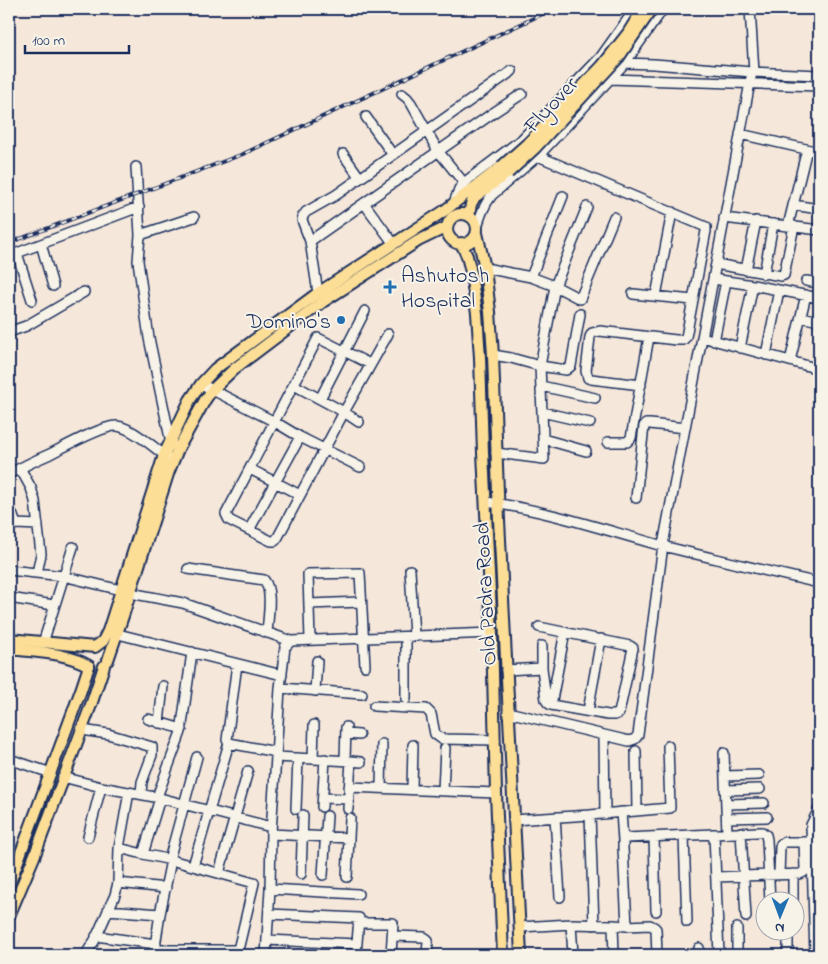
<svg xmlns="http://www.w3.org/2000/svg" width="828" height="964" viewBox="0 0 828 964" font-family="'Indie Flower',sans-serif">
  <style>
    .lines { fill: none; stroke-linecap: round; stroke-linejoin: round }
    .minor-casing { stroke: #1b2f5e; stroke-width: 12 }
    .major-casing { stroke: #1b2f5e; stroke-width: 14 }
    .minor { stroke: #f7f3e8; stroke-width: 9 }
    .major { stroke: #fcde96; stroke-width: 10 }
    .rail-casing { stroke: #1b2f5e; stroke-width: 4 }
    .rail { stroke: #f7f3e8; stroke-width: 2; stroke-dasharray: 5.5; stroke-linecap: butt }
    .major-bridge-casing { stroke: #1b2f5e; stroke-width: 14; stroke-linecap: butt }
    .major-bridge { stroke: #fcde96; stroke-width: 10 }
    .poi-dot { fill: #1f6fb2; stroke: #f7f3e8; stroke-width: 2 }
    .labels { text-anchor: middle; stroke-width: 4; stroke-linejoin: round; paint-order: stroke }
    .street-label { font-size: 22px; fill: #1b2f5e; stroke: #f7f3e8 }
    .poi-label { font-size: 22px; fill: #1b2f5e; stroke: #f7f3e8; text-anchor: start }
  </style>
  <rect width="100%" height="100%" fill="#f5e7da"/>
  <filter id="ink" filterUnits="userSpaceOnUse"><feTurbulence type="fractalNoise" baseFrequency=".02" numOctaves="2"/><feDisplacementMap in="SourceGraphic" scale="10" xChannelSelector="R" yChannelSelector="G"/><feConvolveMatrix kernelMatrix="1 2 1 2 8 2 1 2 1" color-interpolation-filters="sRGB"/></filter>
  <g filter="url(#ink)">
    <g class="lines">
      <defs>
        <path id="minor" d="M750,9L754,72
          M622,63L654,64L752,72L819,75
          M610,79L819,86
          M402,94L407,98L411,103L438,151L464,183
          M366,117L393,155
          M740,134L819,152
          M343,154L360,178
          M538,156L706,227V231L686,337L683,340H676L600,331L592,333L590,337L586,371L588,378L591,379L641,385
          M136,167L140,235
          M364,203L394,244
          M454,203L459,189L469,179L522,139L594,64L600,58L635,9
          M793,205L819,209
          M724,218L819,230
          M788,226L807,149
          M477,228C480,215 484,205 492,195L541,153L625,63L663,9
          M310,241L493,113L522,94
          M41,244L53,286
          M17,253L32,300
          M9,256L139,207
          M716,264L781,276L784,275L785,270L794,226
          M485,268L531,277L555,286L580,299L614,217
          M746,270L756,221
          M764,274L773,224
          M531,277L563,196
          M713,279L753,285L819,298
          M806,281L819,283
          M318,293L310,241L302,220L303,216L306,212L336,195L512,71
          M633,294L693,300
          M656,296L672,212
          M801,317L819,321
          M9,332L26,326L84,292
          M702,337L819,369
          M714,341L726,281
          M740,348L753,285
          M493,355L511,358L540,366L566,370L571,366L580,314
          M766,355L779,290
          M790,361L806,295
          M370,364L318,338L226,514L229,520L271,541H275L278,537L344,412L388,334
          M201,384L275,422L300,437L360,467
          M294,385L344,412L359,422
          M541,386L595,398
          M320,399L365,311
          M542,412L590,423
          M543,439L586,451
          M608,442H627L631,438L649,337
          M172,445L171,443L149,338L138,261L140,235L194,217
          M496,453L544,459L540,366L555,286L587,207
          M20,468L31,488L35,501L41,554L37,573
          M250,469L300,495
          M9,474C22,467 36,460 50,454C64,447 104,425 117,426C131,427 158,450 169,459
          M636,498L644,426L646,424H650L685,428
          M486,502C546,510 605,530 663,546C715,559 767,571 819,583
          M9,507L13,516L16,524
          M9,525L16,524L38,525
          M249,530L300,437
          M188,569L264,580C273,590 268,618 267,633
          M9,570L63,576L121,590
          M410,570L414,636
          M130,593L183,603L291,641
          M9,598L54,605
          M309,604L361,602
          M539,627L630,646L633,648L619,713L615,715H608L551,705L548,703L546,700L542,668V646
          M110,632L282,675
          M310,640L308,574L360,573L365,666
          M43,643L73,547
          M237,664L227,740L229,743L276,752
          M506,670L542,668
          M280,688L362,694
          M315,691L317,661
          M406,699V637
          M551,705L565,632
          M374,706L426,709L431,714L435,734L442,739L495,740
          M588,711L601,639
          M508,712L629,741L635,739L638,735L663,545L752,72
          M148,719L182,729
          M159,723L163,686
          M82,730L108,734L152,747V755L142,782L141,794
          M346,734L359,735
          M604,735L605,814
          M636,751L637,811
          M724,753L727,833
          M276,757L351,761L348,809
          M9,759L51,773
          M313,759L314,725
          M345,760L346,727
          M351,761L361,762
          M725,776L759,775
          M63,777L101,787L160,798L271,827
          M349,787L496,793
          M381,788L382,744
          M412,789L413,745
          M725,790L760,789
          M443,791L445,748
          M157,797L181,732L192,652
          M323,798L349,799
          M726,804L764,803
          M322,807L325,759
          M296,809L298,758
          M621,812L623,841
          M590,815L594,925
          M555,817L560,897
          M727,818L767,817
          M513,820L590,815L670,808L668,746
          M741,832L746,917
          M271,834L349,838
          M714,834L719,955
          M684,836L687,922
          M88,837L101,787
          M654,837L656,911
          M119,848L143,854
          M169,860L197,757
          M193,866L229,743
          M219,873L248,771
          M301,874L303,815
          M779,874L780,847L781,844L784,842H810
          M793,874V902
          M323,875L327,816
          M347,877L350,818
          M716,877L800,874L804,872L805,868L804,842
          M118,883L166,888
          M270,889L358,894
          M108,910L160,914
          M269,914L359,918L356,955
          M358,923H393L391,955
          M571,924L573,955
          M613,925L627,926L623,848V841L626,838L758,832H762L766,835L767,840L770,902
          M627,926L650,925L654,927L656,929L657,955
          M520,927L571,924L613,925L614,955
          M737,928V955
          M788,932V955
          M96,936L156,944
          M392,936L424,937L427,939L428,941L427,955
          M267,940L357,944
          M699,948V955
          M155,950H238L254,883L171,860
          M154,953L160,914L171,860L143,854L160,798
          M88,955V951L95,940L115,895L118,883L119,848L129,792
          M266,955L270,889L271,832L276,757L280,688L285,647L291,641L492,633
          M815,955L811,825L819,809"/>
        <path id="major" d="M447 229a15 15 0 1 1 30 0a15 15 0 1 1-30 0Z
          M469,216L471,204L475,197L508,173
          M477,233L485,268L490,312L493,355L499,520L521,955
          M461,243L467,256L470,268L477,313L480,358L483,453L492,633L496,793L503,955
          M9,639L95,647L103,641L108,631L164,455L190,400L201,384L215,369L318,293L444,211L501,167
          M9,649C36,652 65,652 89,666L81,690L9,885
          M108,660L123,616L169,471L178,449L205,400L212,390L234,369L324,301L418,241L447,227
          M9,916L34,857L91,705L104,666"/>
      </defs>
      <!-- minor casing -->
      <use href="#minor" class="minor-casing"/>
      <!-- major casing -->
      <use href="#major" class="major-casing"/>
      <!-- minor -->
      <use href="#minor" class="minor"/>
      <!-- major -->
      <use href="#major" class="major"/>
      <defs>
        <path id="rail" d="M9,243L243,154L553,9"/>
      </defs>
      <!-- rail casing -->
      <use href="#rail" class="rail-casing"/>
      <!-- rail -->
      <use href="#rail" class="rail"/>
      <defs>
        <path id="major-bridge" d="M501,167L528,143L602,66L628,33L643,9
          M508,173L535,148L619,57L652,9"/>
      </defs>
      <!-- major-bridge casing -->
      <use href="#major-bridge" class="major-bridge-casing"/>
      <!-- major-bridge -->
      <use href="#major-bridge" class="major-bridge"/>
    </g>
  </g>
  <!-- markers -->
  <g class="poi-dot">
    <path d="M387.5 279.5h5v5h5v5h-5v5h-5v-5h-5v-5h5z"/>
    <circle cx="341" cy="320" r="5"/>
  </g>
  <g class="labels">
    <!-- street labels -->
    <g class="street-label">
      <text transform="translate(550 104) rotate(-47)" y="8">Flyover</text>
      <text transform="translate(484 594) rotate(-93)" y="8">Old Padra Road</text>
    </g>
    <!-- poi labels -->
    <g class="poi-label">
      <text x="401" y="282">Ashutosh<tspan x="401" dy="25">Hospital</tspan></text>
      <text x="331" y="328" text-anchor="end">Domino's</text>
    </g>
  </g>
  <!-- margin -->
  <rect width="828" height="964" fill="none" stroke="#f7f3e8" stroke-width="30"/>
  <rect x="15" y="15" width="798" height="934" fill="none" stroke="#1b2f5e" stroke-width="2" filter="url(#ink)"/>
  <!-- north arrow -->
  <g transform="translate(780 916) rotate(181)"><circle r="24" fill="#f7f3e8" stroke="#9fa5b1"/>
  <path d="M0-4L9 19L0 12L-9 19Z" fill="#1f6fb2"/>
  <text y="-8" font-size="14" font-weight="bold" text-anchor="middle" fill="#1b2f5e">N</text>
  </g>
  <!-- scale -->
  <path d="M25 45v8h104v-8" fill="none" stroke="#1b2f5e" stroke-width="2.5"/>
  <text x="32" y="45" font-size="15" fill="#1b2f5e" stroke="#f7f3e8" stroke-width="4" paint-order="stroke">100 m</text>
</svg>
